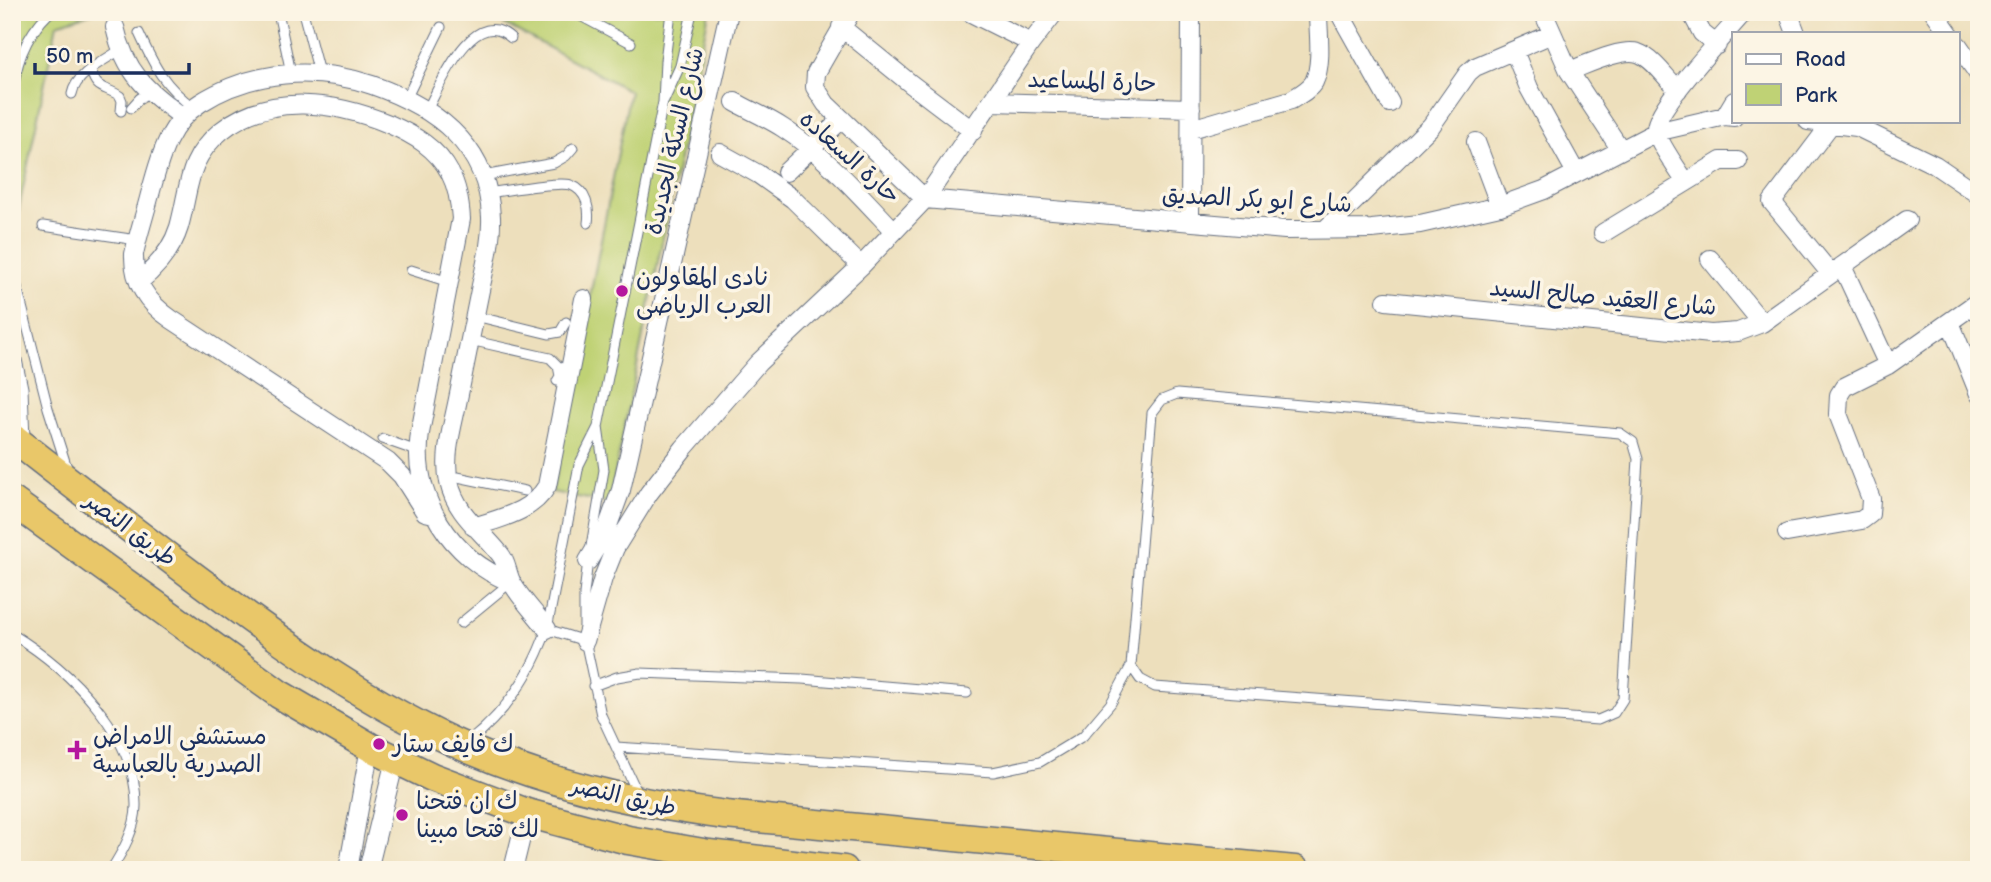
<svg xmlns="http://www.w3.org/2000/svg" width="1991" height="882" viewBox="0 0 1991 882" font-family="'Balsamiq Sans','Playpen Sans Arabic',sans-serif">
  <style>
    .green { fill: #bfd275; stroke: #6d806a; stroke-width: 2 }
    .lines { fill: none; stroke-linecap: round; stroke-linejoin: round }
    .service-casing { stroke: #646d7f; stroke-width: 11 }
    .minor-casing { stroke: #646d7f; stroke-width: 20 }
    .trunk-casing { stroke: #646d7f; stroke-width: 31 }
    .service { stroke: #fff; stroke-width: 9 }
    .minor { stroke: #fff; stroke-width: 18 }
    .trunk { stroke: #e9c769; stroke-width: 28 }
    .poi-dot { fill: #b5179e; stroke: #fcf5e5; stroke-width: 2.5 }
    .labels { text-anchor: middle; stroke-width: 7; stroke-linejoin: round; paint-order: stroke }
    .street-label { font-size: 24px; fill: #1b2f5e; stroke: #fcf5e5 }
    .poi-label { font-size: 24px; fill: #1b2f5e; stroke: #fcf5e5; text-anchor: start }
  </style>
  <rect width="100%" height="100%" fill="#fcf5e5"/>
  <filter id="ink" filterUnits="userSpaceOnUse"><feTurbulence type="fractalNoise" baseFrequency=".0143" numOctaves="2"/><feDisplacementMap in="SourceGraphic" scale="14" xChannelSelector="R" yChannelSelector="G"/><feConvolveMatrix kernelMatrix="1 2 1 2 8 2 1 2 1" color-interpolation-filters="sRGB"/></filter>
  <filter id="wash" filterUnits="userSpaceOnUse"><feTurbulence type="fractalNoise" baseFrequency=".00686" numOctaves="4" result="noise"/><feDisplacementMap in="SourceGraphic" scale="28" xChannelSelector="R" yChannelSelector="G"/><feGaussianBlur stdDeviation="1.57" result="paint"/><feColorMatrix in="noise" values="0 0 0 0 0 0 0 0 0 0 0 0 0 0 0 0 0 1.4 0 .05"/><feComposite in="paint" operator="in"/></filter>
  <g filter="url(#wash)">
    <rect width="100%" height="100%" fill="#eddfbc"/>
    <!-- green -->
    <path class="green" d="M12,12H95L57,24L13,236L21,269L12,271Z
      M482,12H709L609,503L552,492L630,91Z"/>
  </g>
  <g filter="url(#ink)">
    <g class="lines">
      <defs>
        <path id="service" d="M278,12L291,73
          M303,12L319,73
          M573,12L631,43
          M139,33C154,66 164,86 194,108
          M91,70C96,91 105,86 120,96L122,101L121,111
          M72,94C76,73 104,61 120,50
          M406,99L441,27
          M12,101C15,66 23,38 50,12
          M664,101L680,66L692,12
          M131,108L140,98L150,92
          M427,110C440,86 473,3 511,38
          M483,176L554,163L566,156L573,148
          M487,193C505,191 556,181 571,185C587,191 590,209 588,223
          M43,226L137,240
          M411,270L449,282
          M13,271L48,408L68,471
          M475,316L549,334L560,332L566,322
          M12,336L23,388L25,441
          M470,340L550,358L558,366L560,376L557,381
          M383,439L417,451
          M448,475L525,491
          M591,546L604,470L598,427
          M461,623L511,582
          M584,626V594L588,560
          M547,629L585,641
          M12,634C69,669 137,734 136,806C136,828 123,851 111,870
          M585,640L601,715L638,794
          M593,686L617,677L640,673L802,679L967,693
          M467,743C506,713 531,675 547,629L579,465L598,427L663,102L665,61L671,12
          M616,747L993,772L1040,762L1083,736L1111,703L1131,666L1152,413L1162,400L1177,394L1620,433L1633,442L1638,459L1623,699L1614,713L1598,720L1155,687L1140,679L1131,666"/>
        <path id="minor" d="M851,12L816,73L815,87L826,104L925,199L1285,230L1372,229L1420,224L1500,206L1544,190L1656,132L1725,116L1734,117
          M969,12L1031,43
          M1339,12L1390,103
          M1543,12L1569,71L1621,150
          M1691,12L1702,33L1717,45
          M1788,12L1796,33
          M1934,12L1949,33
          M115,27C125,72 146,91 183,117
          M841,27L911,84L973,131
          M1958,45L1979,75
          M1514,51L1529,88L1576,173
          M1569,71C1586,65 1620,48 1638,53C1653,58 1667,79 1678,90
          M735,102C751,111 768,118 783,128C825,155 859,194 894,231
          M992,102L1191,108
          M1725,116L1734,101
          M1808,121L1857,127L1935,165L1979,195
          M1831,124L1772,202L1831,274
          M1191,129L1291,100C1299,95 1309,90 1314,82C1323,63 1318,33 1318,12
          M1476,142L1500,206
          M720,153L758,174L793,199L861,266
          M786,172L842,119
          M1685,181C1678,170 1657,141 1656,129C1655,108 1727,32 1744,12
          M1190,221L1191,12
          M1325,230L1431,126L1468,73L1475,67L1552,34
          M1603,233L1721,161H1738
          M1710,259L1762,323
          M1842,266L1888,365
          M139,282C157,267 172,250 179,227C190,188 186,160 221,131C269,92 336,102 389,124C414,135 437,148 450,173C458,188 460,203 461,219L420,433C411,497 451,559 511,582
          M1386,301L1711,334L1738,332L1762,323L1907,220
          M1950,322L1979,394
          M434,514L425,512L402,476L388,462L171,319C149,304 133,283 134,254C138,235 144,217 149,198C159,162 166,125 200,103C252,70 315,66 372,85C435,107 488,145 491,217C492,243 484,270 479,295C472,330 465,364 458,399C453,425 443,455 449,482C456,514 481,530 500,554C507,562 507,574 512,583C521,599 536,614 547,629
          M474,527C500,518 532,512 547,486L584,299
          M1787,533L1862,520L1870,514L1871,499L1838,414L1839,395L1844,387L1888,365L1979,301
          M588,561L606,531L621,490L729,12
          M585,641L603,578L615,548L649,493L684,448L758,363L861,266L925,199L1031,43L1055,12
          M348,870L370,747
          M368,870L395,760
          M513,870L527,813"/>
        <path id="trunk" d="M12,437C72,484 132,530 193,576C280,641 370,706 471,750C553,785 638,804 726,815L1295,870
          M12,501L279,694L370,747L432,777L527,813L628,840L709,854L844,870"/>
      </defs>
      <!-- service casing -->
      <use href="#service" class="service-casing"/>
      <!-- minor casing -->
      <use href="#minor" class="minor-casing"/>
      <!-- trunk casing -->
      <use href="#trunk" class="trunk-casing"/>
      <!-- service -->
      <use href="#service" class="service"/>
      <!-- minor -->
      <use href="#minor" class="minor"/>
      <!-- trunk -->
      <use href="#trunk" class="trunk"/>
    </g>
  </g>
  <!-- markers -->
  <g class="poi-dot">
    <circle cx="622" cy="291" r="7"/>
    <circle cx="379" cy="744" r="7"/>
    <path d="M73.5 739.5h7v7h7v7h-7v7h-7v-7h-7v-7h7z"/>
    <circle cx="402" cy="815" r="7"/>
  </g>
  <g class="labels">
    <!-- street labels -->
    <g class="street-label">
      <text transform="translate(1092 81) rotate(2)" y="8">حارة المساعيد</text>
      <text transform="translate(674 141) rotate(-77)" y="8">شارع السكة الجديدة</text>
      <text transform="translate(850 157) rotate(42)" y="8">حارة السعاده</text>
      <text transform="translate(1257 199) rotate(3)" y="8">شارع ابو بكر الصديق</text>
      <text transform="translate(1603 297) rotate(5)" y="8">شارع العقيد صالح السيد</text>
      <text transform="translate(131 529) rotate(37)" y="8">طريق النصر</text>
      <text transform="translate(624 796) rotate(13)" y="8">طريق النصر</text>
    </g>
    <!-- poi labels -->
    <g class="poi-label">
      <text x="636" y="285">نادى المقاولون<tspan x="636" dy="28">العرب الرياضى</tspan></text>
      <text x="93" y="744">مستشفى الامراض<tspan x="93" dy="28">الصدرية بالعباسية</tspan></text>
      <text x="393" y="752">ك فايف ستار</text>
      <text x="416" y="809">ك ان فتحنا<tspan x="416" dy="28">لك فتحا مبينا</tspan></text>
    </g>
  </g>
  <!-- margin -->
  <rect width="1991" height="882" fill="none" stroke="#fcf5e5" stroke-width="42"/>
  <!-- legend -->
  <rect x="1732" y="32" width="228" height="91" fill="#fcf5e5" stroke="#a2a6af" stroke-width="2"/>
  <rect x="1746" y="54" width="35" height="10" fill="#ffffff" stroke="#a2a6af" stroke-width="2"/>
  <text x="1795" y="66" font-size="21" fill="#1b2f5e">Road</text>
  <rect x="1746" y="84" width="35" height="21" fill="#bfd275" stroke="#a2a6af" stroke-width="2"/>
  <text x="1795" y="102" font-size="21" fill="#1b2f5e">Park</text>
  <!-- scale -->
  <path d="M35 63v10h154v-10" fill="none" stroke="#1b2f5e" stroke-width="3.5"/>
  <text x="46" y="63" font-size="21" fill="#1b2f5e" stroke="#fcf5e5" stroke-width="5" paint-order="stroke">50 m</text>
</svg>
